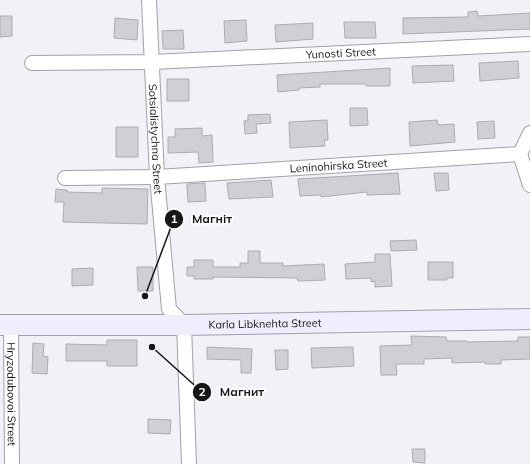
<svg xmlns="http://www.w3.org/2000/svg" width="530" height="464" viewBox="0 0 530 464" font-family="Mulish,sans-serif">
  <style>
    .building { fill: #cfcfd5; stroke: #ababb0 }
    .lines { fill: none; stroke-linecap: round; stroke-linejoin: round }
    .street-casing { stroke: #a1a1a7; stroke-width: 16 }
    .secondary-casing { stroke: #a1a1a7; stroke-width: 22 }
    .street { stroke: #fff; stroke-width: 14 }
    .secondary { stroke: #eeeefe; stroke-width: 20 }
    .labels { text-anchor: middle; stroke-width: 3.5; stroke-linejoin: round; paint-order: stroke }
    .street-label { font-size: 11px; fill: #161618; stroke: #fff }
    .leader { fill: none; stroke: #161618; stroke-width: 1.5 }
    .callout-dot { fill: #161618; stroke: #fff; stroke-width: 1.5 }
    .mark-label { font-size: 12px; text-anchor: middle; font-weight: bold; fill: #fff }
    .callout-label { font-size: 12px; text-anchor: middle; font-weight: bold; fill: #161618; stroke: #fff; stroke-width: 3.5; stroke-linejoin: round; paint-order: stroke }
  </style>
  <rect width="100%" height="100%" fill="#f1f1f7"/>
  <!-- building -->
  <path class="building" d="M477,11L478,16L530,13V29L403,34V18L468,17V12Z
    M0,16H12V36L0,37Z
    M115,18L138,20L137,40L114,38Z
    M246,20L247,41L225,43L224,21Z
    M344,22H375L376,38H345Z
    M313,23V39L276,42L275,25Z
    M183,30L184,49H163L162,31Z
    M518,61L519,78L480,81L479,63Z
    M453,65L454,81L413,83L412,66Z
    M390,68V86H366V84H320V87L299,88V90L278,92L277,75Z
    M167,79H189V101H167Z
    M350,108H367L368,125L350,126Z
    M270,114L271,123L256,124L257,133L245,134L244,121L248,120V115Z
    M327,120L328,140H324L325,146L290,148L289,122Z
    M437,120L438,125L454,124L455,142L410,146L409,122Z
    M494,121L495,138L478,139L477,122Z
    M116,127H138V157H116Z
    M202,128V136L212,135L213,162L199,163L198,152L168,153V137H175V129Z
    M398,173L400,194L367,195V192L321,197V195L300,196L298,179Z
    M434,173H448L449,190L436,191Z
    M271,180L273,197L229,199L227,183Z
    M205,183L206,201L188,202L187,184Z
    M102,188L148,189L147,224L63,222L64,202H55L56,189L67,190V192L102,193Z
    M416,240L417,250L391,251L390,241Z
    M248,251H260V263H283V266L324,264L325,280L298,281L297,278L213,277V279H194V276H187V267H194V260H213V267H240V263H248Z
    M375,254H390L392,286L375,287V281L371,282V278L346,279L345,264L375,262Z
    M428,262H453V278H447V280H428Z
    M137,267H153V291H138Z
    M93,268V285L72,286V269Z
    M411,336L446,337L447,341H467V342L518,341V337H530V359L501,360V364H485V362L452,363V358L424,359V364H396L397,375H381L380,346L412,345Z
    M107,340H137V366H107V361H66V344L107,345Z
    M33,343L44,344L43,356L48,357L47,374L32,373Z
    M207,347L252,349L251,373H241V360L207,359Z
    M353,347L354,366L312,368L311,348Z
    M275,350H288V369L276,370Z
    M148,419L171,420L170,434L148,433Z
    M412,449H425V463L413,462Z"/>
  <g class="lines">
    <defs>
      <g id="street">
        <path id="s1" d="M149,0L157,177L169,309L184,325L189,464"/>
        <path id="s2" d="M32,63L152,62L530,44"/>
        <path d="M530,133L520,154L530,185"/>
        <path id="s3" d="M65,178L157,177L520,154"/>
        <path id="s4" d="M11,325L12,464"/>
      </g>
      <g id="secondary">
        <path id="s5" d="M0,325H184L530,319"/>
      </g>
    </defs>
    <!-- street casing -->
    <use href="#street" class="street-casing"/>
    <!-- secondary casing -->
    <use href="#secondary" class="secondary-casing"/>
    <!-- street -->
    <use href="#street" class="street"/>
    <!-- secondary -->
    <use href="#secondary" class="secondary"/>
  </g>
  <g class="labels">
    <!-- street labels -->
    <g class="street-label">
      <text dy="4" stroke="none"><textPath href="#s2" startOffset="309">Yunosti Street</textPath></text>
      <text dy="4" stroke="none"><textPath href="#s1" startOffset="139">Sotsialistychna Street</textPath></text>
      <text dy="4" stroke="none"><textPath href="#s3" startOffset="274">Leninohirska Street</textPath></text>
      <text dy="4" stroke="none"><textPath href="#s5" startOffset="265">Karla Libknehta Street</textPath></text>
      <text dy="4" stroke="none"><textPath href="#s4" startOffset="69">Hryzodubovoi Street</textPath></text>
    </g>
  </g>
  <!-- callouts -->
  <path class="leader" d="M145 296L174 219M152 347L202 392"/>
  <g class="callout-dot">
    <circle cx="145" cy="296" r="4"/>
    <circle cx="152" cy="347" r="4"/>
    <circle cx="174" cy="219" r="10"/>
    <circle cx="202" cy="392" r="10"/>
  </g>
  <g class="mark-label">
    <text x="174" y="223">1</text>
    <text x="202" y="396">2</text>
  </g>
  <g class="callout-label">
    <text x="212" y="223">Магніт</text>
    <text x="242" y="396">Магнит</text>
  </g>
</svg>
